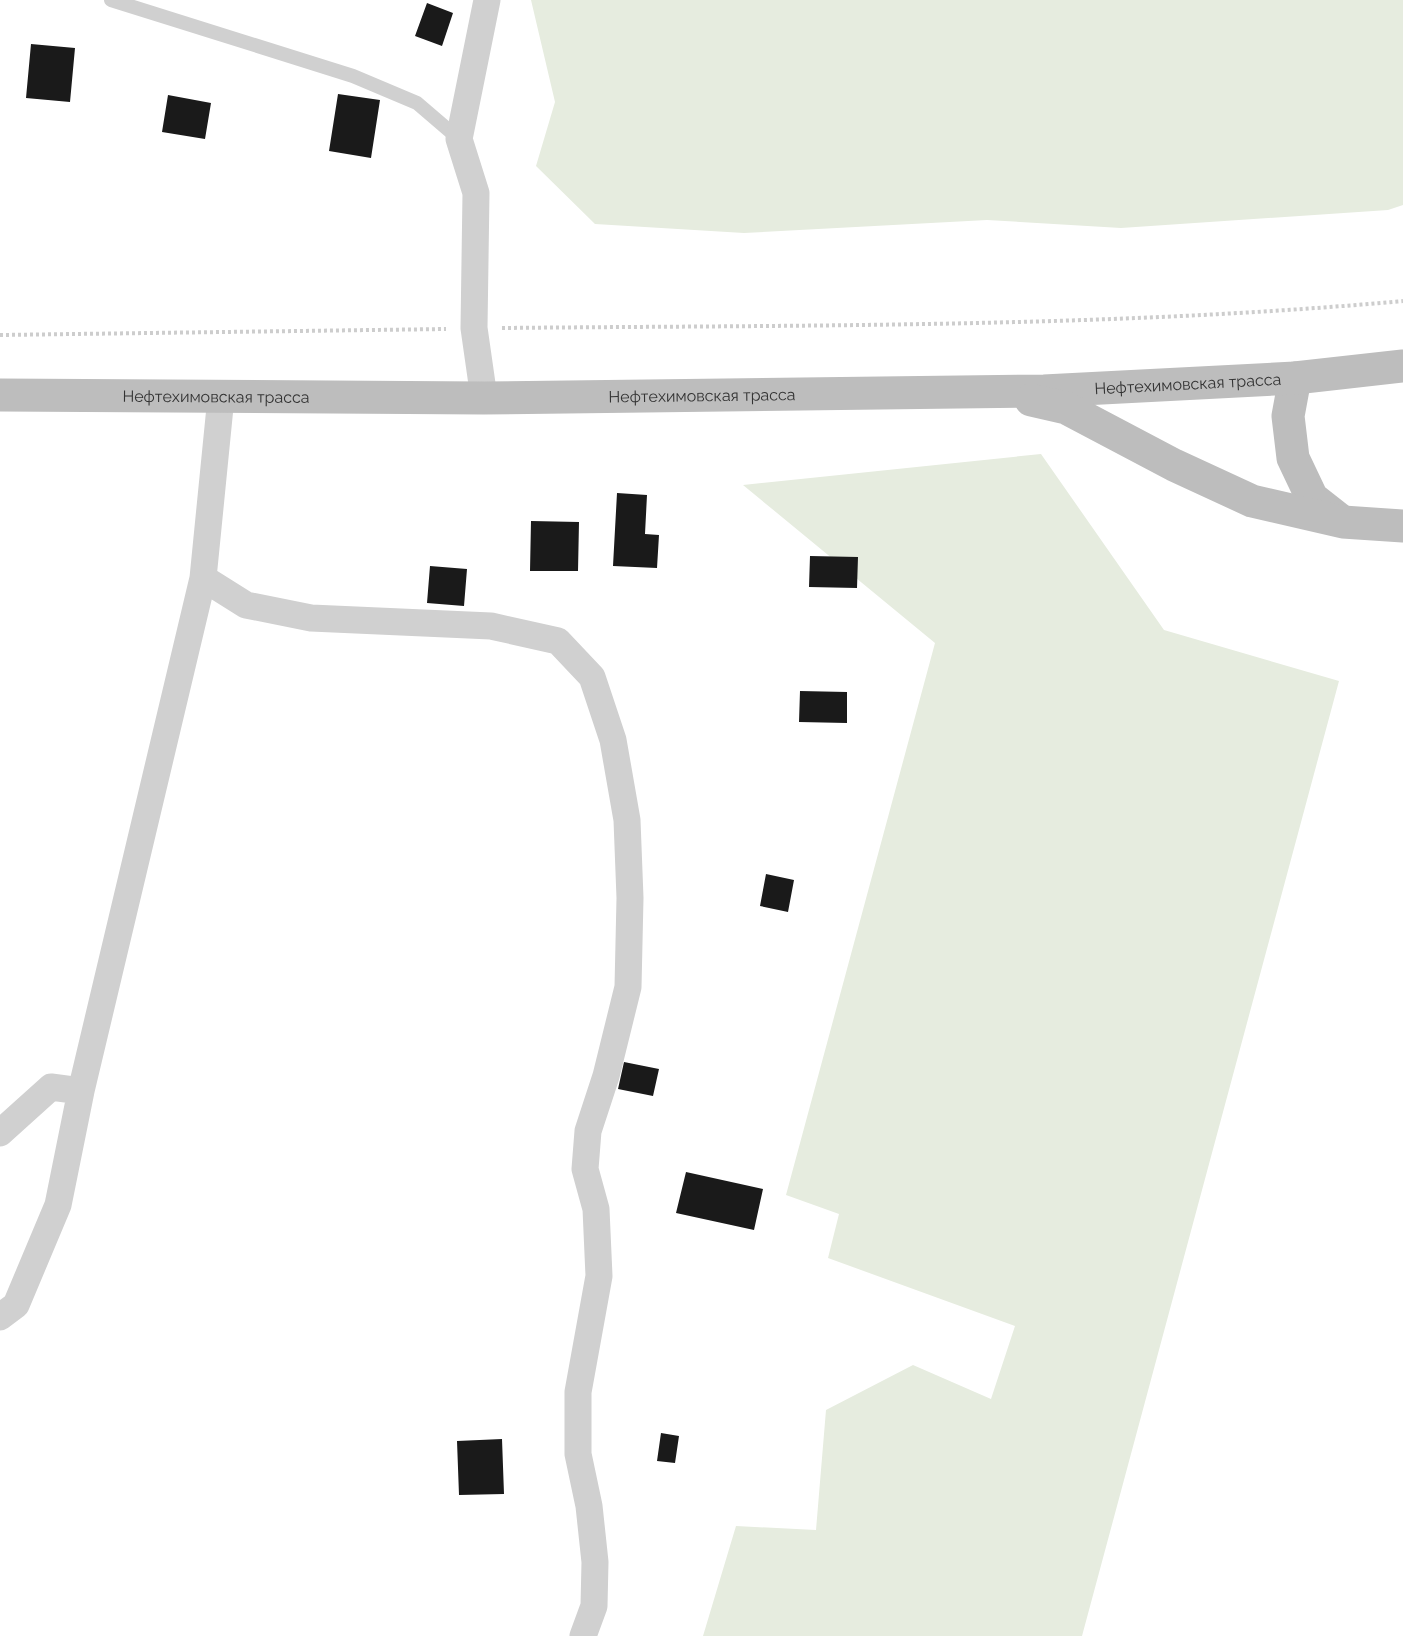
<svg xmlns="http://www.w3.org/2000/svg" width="1403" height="1636" viewBox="0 0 1403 1636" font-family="Raleway,sans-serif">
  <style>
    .green { fill: #e6ecdf }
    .building { fill: #1a1a1a }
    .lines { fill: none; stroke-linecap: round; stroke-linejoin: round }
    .path { stroke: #cdcdcd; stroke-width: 4; stroke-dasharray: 3 3; stroke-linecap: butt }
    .lane { stroke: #d0d0d0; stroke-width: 14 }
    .street { stroke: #d0d0d0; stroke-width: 27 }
    .secondary { stroke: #bdbdbd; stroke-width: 33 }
    .labels { text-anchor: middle; stroke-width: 6; stroke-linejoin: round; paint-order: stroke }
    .street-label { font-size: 16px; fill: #333; stroke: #fff }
  </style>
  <rect width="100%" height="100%" fill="#fff"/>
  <!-- green -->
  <path class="green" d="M531,0H1403V205L1388,210L1121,228L987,220L744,233L595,224L536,166L555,102Z
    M1041,454L1164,630L1339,681L1082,1636H703L736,1526L816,1530L826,1410L913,1365L991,1399L1015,1326L828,1258L839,1214L786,1195L935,643L743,485Z"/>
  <!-- building -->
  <path class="building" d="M427,3L453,13L442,46L415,36Z
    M31,44L75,48L70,102L26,98Z
    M338,94L380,100L371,158L329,151Z
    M168,95L211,103L205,139L162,132Z
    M617,493L647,495L645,534L659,535L657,568L613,566Z
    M531,521L579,522L578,571H530Z
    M810,556L858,557L857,588L809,587Z
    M430,566L467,569L464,606L427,603Z
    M800,691L847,692V723L799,722Z
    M766,874L794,880L788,912L760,906Z
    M624,1062L659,1069L653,1096L618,1089Z
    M686,1172L763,1189L754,1230L676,1213Z
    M661,1433L679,1436L675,1463L657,1461Z
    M502,1439L504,1494L459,1495L457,1441Z"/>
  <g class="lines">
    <!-- path -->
    <path class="path" d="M502,328C802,325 1103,328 1403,301
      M0,335L446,329"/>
    <!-- lane -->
    <path class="lane" d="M111,0L353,76L417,103L459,139"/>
    <!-- street -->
    <path class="street" d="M484,398L474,328L476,193L459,139L487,0
      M203,578L246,605L311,618L491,626L558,641L592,677L613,740L627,820L630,898L628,987L606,1076L588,1131L585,1169L596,1209L599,1276L578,1392V1454L589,1506L595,1562L594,1606L583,1636
      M0,1133L51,1087L81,1091
      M0,1317L16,1305L58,1205L81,1091L203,578L221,397"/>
    <!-- secondary -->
    <g class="secondary">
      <path d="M1295,378L1288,416L1293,458L1312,498L1340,520"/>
      <path id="s1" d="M0,395L484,398L1044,391L1295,378L1403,366"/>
      <path d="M1031,400L1066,408L1174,465L1252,501L1343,522L1403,526"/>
    </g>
  </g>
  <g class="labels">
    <!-- street labels -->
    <g class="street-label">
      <text dy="6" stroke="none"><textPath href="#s1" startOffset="1188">Нефтехимовская трасса</textPath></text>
      <text dy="6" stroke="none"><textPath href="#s1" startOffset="702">Нефтехимовская трасса</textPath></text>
      <text dy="6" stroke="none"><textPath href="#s1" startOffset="216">Нефтехимовская трасса</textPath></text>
    </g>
  </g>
</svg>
